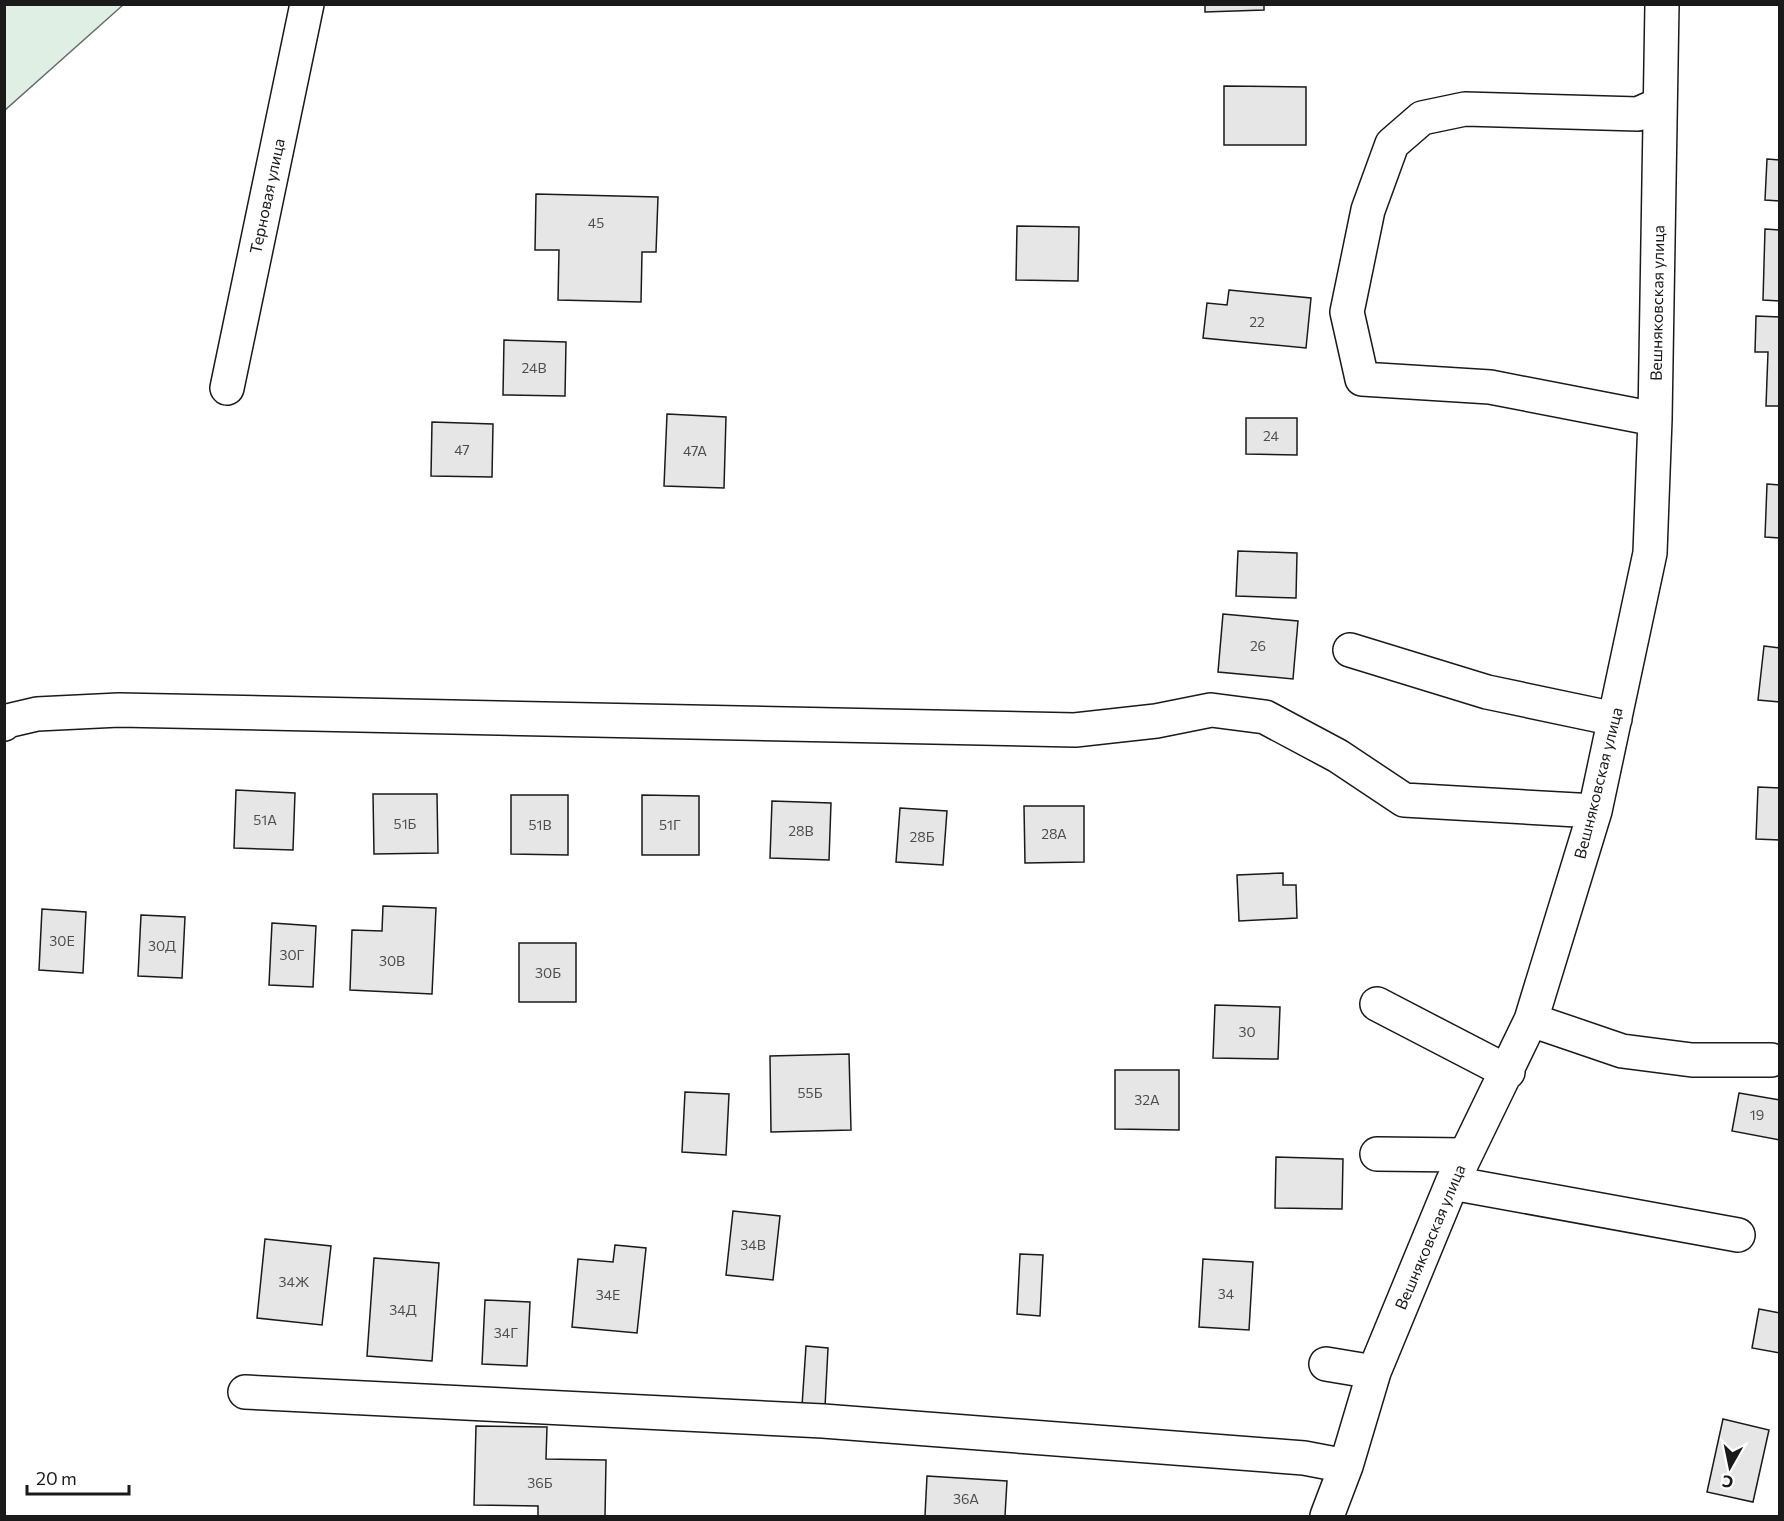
<svg xmlns="http://www.w3.org/2000/svg" width="1784" height="1521" viewBox="0 0 1784 1521" font-family="Commissioner,sans-serif">
  <style>
    .green { fill: #e0efe3; stroke: #6a6a6a; stroke-width: 1.5 }
    .building { fill: #e6e6e6; stroke: #1a1a1a; stroke-width: 1.5 }
    .lines { fill: none; stroke-linecap: round; stroke-linejoin: round }
    .minor-casing { stroke: #1a1a1a; stroke-width: 36 }
    .minor { stroke: #fff; stroke-width: 33 }
    .labels { text-anchor: middle; stroke-width: 4.5; stroke-linejoin: round; paint-order: stroke }
    .number-label { font-size: 14px; fill: #4d4d4d }
    .street-label { font-size: 16px; fill: #1a1a1a; stroke: #fff }
  </style>
  <rect width="100%" height="100%" fill="#fff"/>
  <!-- green -->
  <path class="green" d="M5,4H123V5L5,110Z"/>
  <!-- building -->
  <path class="building" d="M1205,4H1264V10L1205,12Z
    M1224,86L1306,87V145H1224Z
    M1767,159L1780,160V201L1765,200Z
    M536,194L658,197L656,252H642L641,302L558,300L559,250H535Z
    M1017,226L1079,227L1078,281L1016,280Z
    M1765,229L1780,230V301L1763,300Z
    M1229,290L1311,298L1306,348L1203,338L1207,303L1227,305Z
    M1756,316L1780,317V406H1766L1768,352H1755Z
    M504,340L566,342L565,396L503,395Z
    M667,414L726,417L724,488L664,486Z
    M1246,418H1297V455L1246,454Z
    M432,422L493,424L492,477L431,476Z
    M1767,484L1780,485V538L1765,537Z
    M1238,551L1297,553L1296,598L1236,596Z
    M1223,614L1298,621L1293,679L1218,672Z
    M1764,646L1780,648V702L1758,700Z
    M1758,787L1780,788V840L1756,839Z
    M236,790L295,793L293,850L234,848Z
    M373,794H437L438,853L374,854Z
    M511,795H568V855L511,854Z
    M642,795L699,796V855H642Z
    M772,801L831,803L829,860L770,858Z
    M1024,806H1084V862L1025,863Z
    M900,808L947,811L943,865L896,862Z
    M1283,873V885H1296L1297,918L1239,921L1237,875Z
    M383,906L436,908L432,994L350,990L352,930L382,931Z
    M42,909L86,912L83,973L39,970Z
    M141,915L185,917L182,978L138,976Z
    M272,923L316,926L313,987L269,985Z
    M519,943H576V1002H519Z
    M1215,1005L1280,1007L1278,1059L1213,1058Z
    M849,1054L851,1130L771,1132L770,1056Z
    M1115,1070H1179V1130L1115,1129Z
    M685,1092L729,1094L726,1155L682,1152Z
    M1739,1093L1780,1100V1140L1732,1131Z
    M1276,1157L1343,1159L1342,1209L1275,1208Z
    M733,1211L780,1216L773,1280L726,1275Z
    M265,1239L331,1246L322,1325L257,1318Z
    M615,1245L646,1248L637,1333L572,1327L578,1259L613,1262Z
    M1020,1254L1043,1255L1040,1316L1017,1314Z
    M374,1258L439,1263L432,1361L367,1356Z
    M1203,1259L1253,1262L1249,1330L1199,1327Z
    M485,1300L530,1302L527,1366L482,1364Z
    M1759,1309L1780,1313V1353L1752,1348Z
    M806,1346L828,1348L825,1407L802,1406Z
    M1723,1419L1769,1430L1753,1502L1707,1492Z
    M476,1426L547,1427L546,1459L606,1460L605,1516H538V1506L474,1505Z
    M927,1476L1007,1481L1005,1516H925Z"/>
  <g class="lines">
    <defs>
      <path id="minor" d="M227,388L307,4
        M1655,419L1490,387L1362,379L1347,312L1368,210L1392,144L1422,118L1465,109L1638,114L1660,104
        M1350,650L1487,692L1615,719
        M4,724L7,721L37,714L119,710L1075,730L1156,721L1211,710L1265,717L1338,756L1404,800L1595,811
        M1377,1004L1508,1072
        M1531,1020L1622,1051L1692,1060H1771
        M1377,1154L1465,1155
        M1452,1183L1738,1235
        M1326,1364L1374,1372
        M245,1392L823,1421L1304,1458L1346,1466
        M1327,1516L1346,1466L1374,1372L1452,1183L1531,1020L1595,811L1650,553L1655,419L1662,4"/>
    </defs>
    <!-- minor casing -->
    <use href="#minor" class="minor-casing"/>
    <!-- minor -->
    <use href="#minor" class="minor"/>
  </g>
  <g class="labels">
    <!-- number labels -->
    <g class="number-label">
      <text x="596" y="228">45</text>
      <text x="1257" y="327">22</text>
      <text x="534" y="373">24В</text>
      <text x="1271" y="441">24</text>
      <text x="462" y="455">47</text>
      <text x="695" y="456">47А</text>
      <text x="1258" y="651">26</text>
      <text x="265" y="825">51А</text>
      <text x="405" y="829">51Б</text>
      <text x="540" y="830">51В</text>
      <text x="670" y="830">51Г</text>
      <text x="801" y="836">28В</text>
      <text x="1054" y="839">28А</text>
      <text x="922" y="842">28Б</text>
      <text x="62" y="946">30Е</text>
      <text x="162" y="951">30Д</text>
      <text x="292" y="960">30Г</text>
      <text x="392" y="966">30В</text>
      <text x="548" y="978">30Б</text>
      <text x="1247" y="1037">30</text>
      <text x="810" y="1098">55Б</text>
      <text x="1147" y="1105">32А</text>
      <text x="1757" y="1120">19</text>
      <text x="753" y="1250">34В</text>
      <text x="294" y="1287">34Ж</text>
      <text x="1226" y="1299">34</text>
      <text x="608" y="1300">34Е</text>
      <text x="403" y="1315">34Д</text>
      <text x="506" y="1338">34Г</text>
      <text x="540" y="1488">36Б</text>
      <text x="966" y="1504">36А</text>
    </g>
    <!-- street labels -->
    <g class="street-label">
      <text transform="translate(267 196) rotate(-78)" y="6">Терновая улица</text>
      <text transform="translate(1657 303) rotate(-89)" y="6">Вешняковская улица</text>
      <text transform="translate(1598 783) rotate(-76)" y="6">Вешняковская улица</text>
      <text transform="translate(1430 1237) rotate(-67)" y="6">Вешняковская улица</text>
    </g>
  </g>
  <!-- border -->
  <rect width="1784" height="1521" fill="none" stroke="#1a1a1a" stroke-width="12"/>
  <!-- north arrow -->
  <g transform="translate(1730 1467) rotate(189)" stroke="#ffffff" stroke-width="4.5" paint-order="stroke">
  <path d="M0-4.5L10 22L0 15L-10 22Z" fill="#1a1a1a"/>
  <text y="-9" font-size="16" font-weight="bold" text-anchor="middle" fill="#1a1a1a">С</text>
  </g>
  <!-- scale -->
  <path d="M27 1485v9h102v-9" fill="none" stroke="#1a1a1a" stroke-width="3"/>
  <text x="36" y="1485" font-size="18" fill="#1a1a1a" stroke="#ffffff" stroke-width="4.5" paint-order="stroke">20 m</text>
</svg>
